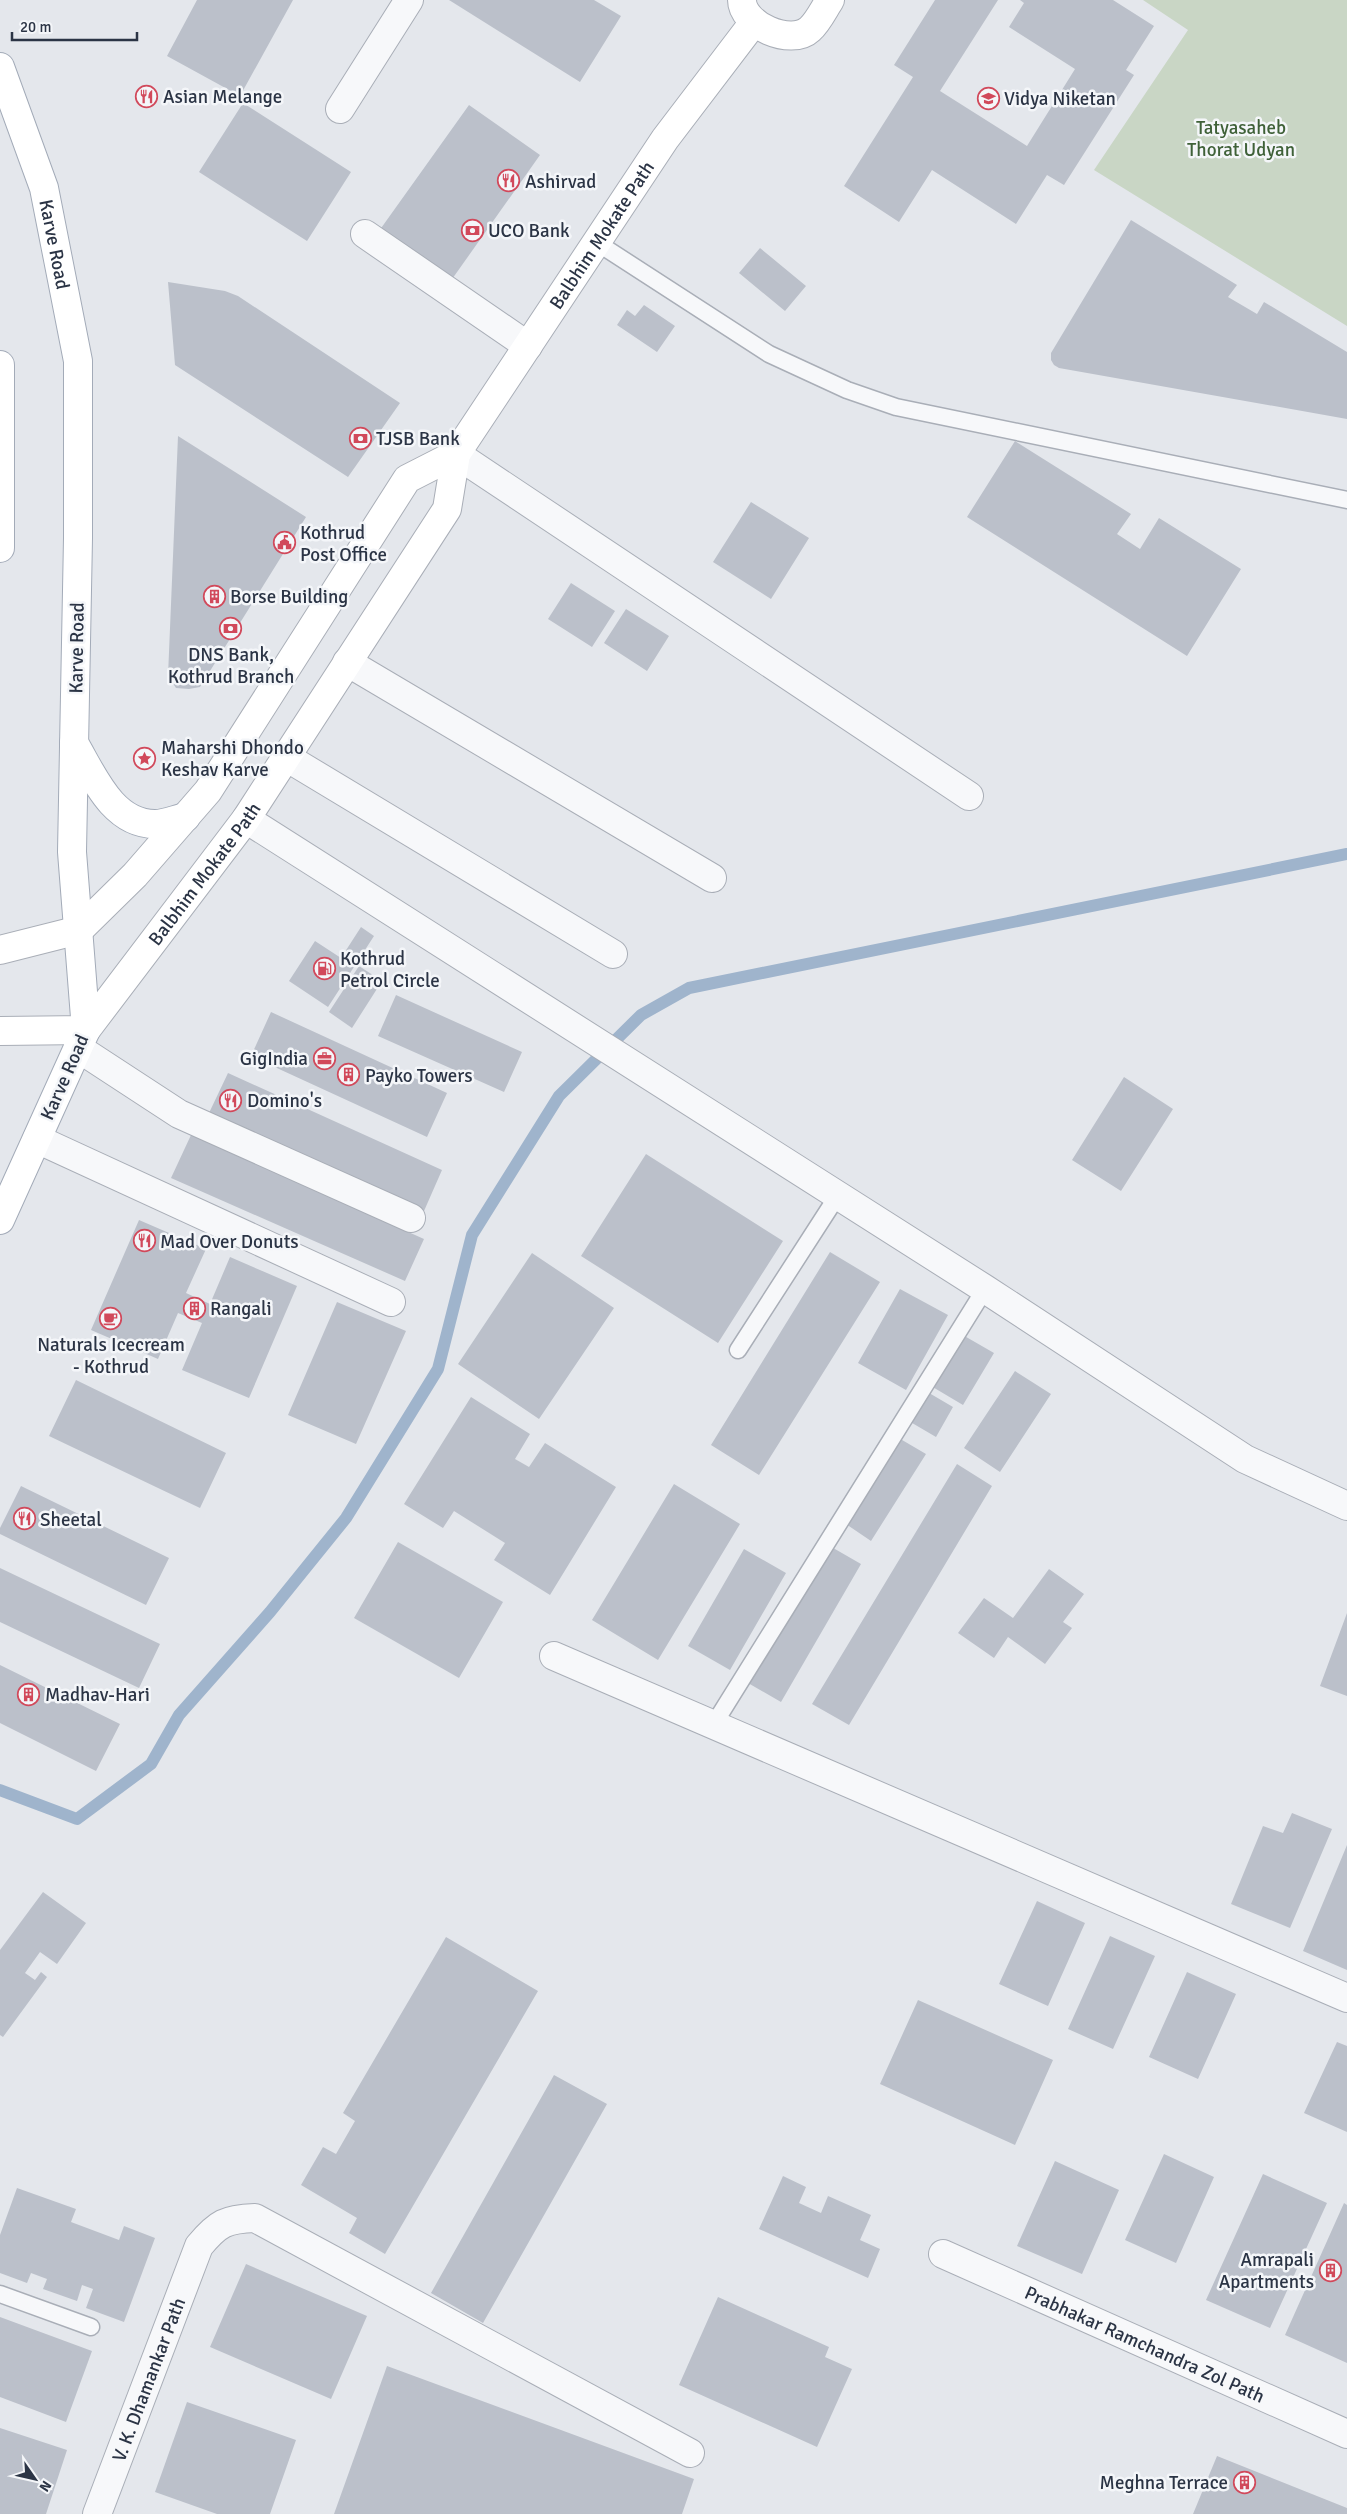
<svg xmlns="http://www.w3.org/2000/svg" width="1347" height="2514" viewBox="0 0 1347 2514" font-family="Signika,sans-serif">
  <style>
    .green { fill: #c9d6c5 }
    .lines { fill: none; stroke-linecap: round; stroke-linejoin: round }
    .stream { stroke: #9fb4cc; stroke-width: 12 }
    .building { fill: #bbc0ca }
    .service-casing { stroke: #a9aeb7; stroke-width: 19 }
    .minor-casing { stroke: #a9aeb7; stroke-width: 30 }
    .secondary-casing { stroke: #a9aeb7; stroke-width: 30 }
    .primary-casing { stroke: #a3abb8; stroke-width: 30 }
    .service { stroke: #f7f8fa; stroke-width: 16 }
    .minor { stroke: #f7f8fa; stroke-width: 28 }
    .secondary { stroke: #fff; stroke-width: 28 }
    .primary { stroke: #fff; stroke-width: 28 }
    .labels { text-anchor: middle; stroke-width: 5; stroke-linejoin: round; paint-order: stroke }
    .poi-label { font-size: 19px; fill: #2b3445; stroke: #f4f6f9; text-anchor: start }
    .park-label { font-size: 19px; fill: #3f6138; stroke: #f4f6f9 }
    .street-label { font-size: 19px; fill: #2b3445; stroke: #f4f6f9 }
  </style>
  <rect width="100%" height="100%" fill="#e4e7ec"/>
  <!-- green -->
  <path class="green" d="M1143,0H1347V326L1094,170L1188,30Z"/>
  <g class="lines">
    <!-- stream -->
    <path class="stream" d="M0,1790L77,1819L151,1764L179,1715L270,1612L346,1518L438,1369L472,1235L559,1096L641,1015L689,988L1347,854"/>
  </g>
  <!-- building -->
  <path class="building" d="M197,0H293L240,96L167,56Z
    M449,0H594L621,16L580,82Z
    M935,0H998L940,91L1027,146L1075,69L1009,27L1024,3L1020,0H1113L1154,26L1126,70L1134,75L1064,185L1047,175L1016,224L932,170L899,222L844,186L913,77L894,65Z
    M243,103L351,172L307,241L199,172Z
    M469,105L540,155L450,282L379,231Z
    M1131,220L1237,285L1228,297L1257,314L1264,302L1347,352V419L1059,368L1054,365L1051,360V353Z
    M760,248L806,286L785,311L739,273Z
    M168,282L225,291L238,296L400,403L348,477L175,365Z
    M644,305L675,326L657,352L617,325L627,310L635,316Z
    M178,436L306,517L200,687L189,689L176,688L168,676Z
    M1015,441L1131,514L1117,534L1140,549L1159,518L1241,569L1187,656L967,517Z
    M751,502L809,538L771,599L713,562Z
    M571,583L615,611L592,647L548,619Z
    M626,609L669,636L647,671L604,643Z
    M361,927L374,936L328,1007L289,981L315,941L341,958Z
    M359,966L382,981L352,1028L329,1012Z
    M396,995L522,1052L504,1092L378,1036Z
    M271,1012L447,1093L427,1137L251,1056Z
    M228,1073L442,1170L424,1211L209,1113Z
    M1124,1077L1173,1109L1121,1191L1072,1160Z
    M191,1135L424,1239L405,1281L171,1178Z
    M646,1154L783,1241L718,1343L581,1256Z
    M139,1220L206,1249L186,1293L210,1304L230,1257L297,1286L249,1398L182,1370L202,1323L178,1313L158,1359L91,1330Z
    M830,1252L880,1282L759,1475L711,1445Z
    M532,1253L614,1308L539,1419L458,1364Z
    M900,1289L948,1315L906,1390L858,1363Z
    M337,1302L406,1331L356,1444L288,1415Z
    M961,1334L994,1353L963,1405L931,1386Z
    M1015,1371L1051,1394L1000,1472L964,1448Z
    M76,1380L226,1453L200,1508L49,1436Z
    M924,1390L953,1407L936,1437L907,1420Z
    M471,1397L530,1434L515,1459L529,1467L545,1443L616,1487L550,1595L494,1560L505,1543L454,1511L443,1528L404,1504Z
    M897,1437L926,1454L871,1541L843,1522Z
    M957,1464L992,1486L849,1725L812,1704Z
    M674,1484L740,1524L658,1660L592,1620Z
    M21,1486L169,1558L146,1605L0,1534V1528Z
    M398,1542L503,1602L459,1678L354,1618Z
    M828,1545L861,1564L781,1702L748,1683Z
    M744,1549L786,1573L730,1670L688,1646Z
    M0,1568L160,1644L139,1688L0,1622Z
    M1049,1569L1084,1594L1063,1622L1072,1628L1045,1664L1008,1637L994,1658L958,1633L984,1598L1013,1618Z
    M1347,1613V1696L1320,1686Z
    M0,1665L120,1724L96,1771L0,1723Z
    M1292,1813L1332,1829L1290,1928L1231,1904L1263,1826L1283,1833Z
    M1347,1845V1970L1303,1951Z
    M43,1892L86,1923L57,1964L40,1952L25,1973L35,1980L41,1972L47,1977L3,2037L0,2035V1950Z
    M1037,1901L1085,1923L1048,2006L999,1984Z
    M1110,1936L1155,1956L1113,2049L1068,2029Z
    M446,1937L538,1991L385,2254L349,2233L357,2218L301,2185L323,2147L336,2154L355,2121L343,2113Z
    M1187,1972L1236,1994L1198,2079L1149,2057Z
    M918,2000L1053,2060L1015,2145L880,2084Z
    M1337,2042L1347,2046V2132L1304,2113Z
    M554,2075L607,2104L483,2323L431,2293Z
    M1164,2154L1214,2177L1176,2263L1125,2240Z
    M1055,2161L1119,2190L1082,2274L1017,2246Z
    M1263,2174L1327,2203L1270,2328L1206,2300Z
    M783,2176L806,2187L799,2203L821,2213L828,2196L871,2215L860,2240L880,2249L868,2278L759,2229Z
    M17,2188L76,2209L71,2222L119,2240L124,2226L155,2238L124,2322L86,2308L93,2289L82,2285L77,2301L43,2289L47,2279L31,2273L27,2283L0,2273V2235Z
    M1344,2203L1347,2205V2363L1285,2335Z
    M246,2264L367,2316L331,2399L210,2347Z
    M718,2297L829,2347L825,2357L852,2369L817,2447L679,2385Z
    M0,2317L92,2351L66,2422L0,2397Z
    M387,2366L694,2479L682,2514H334Z
    M187,2402L296,2440L270,2514H217L155,2492Z
    M0,2428L67,2450L46,2514H0Z
    M1217,2456L1347,2508V2514H1193Z"/>
  <g class="lines">
    <defs>
      <path id="service" d="M596,242L769,354L847,390L896,407L1347,500
        M738,1350L838,1195
        M714,1724L985,1289
        M0,2294L91,2327"/>
      <g id="minor">
        <path d="M340,109L409,0"/>
        <path d="M365,234L528,346"/>
        <path d="M456,454L969,796"/>
        <path d="M347,662L712,878"/>
        <path d="M286,757L613,954"/>
        <path d="M246,819L985,1289L1245,1459L1347,1506"/>
        <path d="M78,1048L179,1114L411,1218"/>
        <path d="M37,1139L391,1302"/>
        <path d="M554,1656L1347,1998"/>
        <path id="s1" d="M943,2254L1347,2434"/>
        <path id="s2" d="M97,2514L199,2246C218,2223 226,2219 255,2218L690,2453"/>
      </g>
      <g id="secondary">
        <path d="M742,0C742,25 791,47 810,29C818,22 824,9 830,0"/>
        <path d="M0,950L79,930L135,875L208,791L407,479L456,454"/>
        <path id="s3" d="M0,1031L86,1030L246,819L447,509L456,454L665,139L754,22"/>
      </g>
      <g id="primary">
        <path id="s4" d="M0,67L44,188L78,361V538L72,852L86,1030L0,1220"/>
        <path d="M0,365V548"/>
        <path d="M74,743C93,775 112,824 155,824C165,824 176,819 186,817"/>
      </g>
    </defs>
    <!-- service casing -->
    <use href="#service" class="service-casing"/>
    <!-- minor casing -->
    <use href="#minor" class="minor-casing"/>
    <!-- secondary casing -->
    <use href="#secondary" class="secondary-casing"/>
    <!-- primary casing -->
    <use href="#primary" class="primary-casing"/>
    <!-- service -->
    <use href="#service" class="service"/>
    <!-- minor -->
    <use href="#minor" class="minor"/>
    <!-- secondary -->
    <use href="#secondary" class="secondary"/>
    <!-- primary -->
    <use href="#primary" class="primary"/>
  </g>
  <!-- icons -->
  <defs>
    <symbol id="restaurant-ring" viewBox="-11 -11 22 22"><circle r="9.5" fill="#f4f6f9" stroke="#d1495b" stroke-width="1.5"/><path d="M-5-6h1v4h1v-4h1v4h1v-4h1v5L-1.5 .5V6h-2V.5L-5-1ZM5-6V6H3V1.5H1.5Q1.5-4 5-6Z" fill="#d1495b"/></symbol>
    <symbol id="school-ring" viewBox="-11 -11 22 22"><circle r="9.5" fill="#f4f6f9" stroke="#d1495b" stroke-width="1.5"/><path d="M0-5L7-2L0 1L-7-2ZM-4 1L0 2.5L4 1V4Q0 6-4 4Z" fill="#d1495b"/></symbol>
    <symbol id="bank-ring" viewBox="-11 -11 22 22"><circle r="9.5" fill="#f4f6f9" stroke="#d1495b" stroke-width="1.5"/><path d="M-6-4H6V4H-6ZM0-2.3a2.3 2.3 0 1 0 0 4.6a2.3 2.3 0 1 0 0-4.6Z" fill="#d1495b"/></symbol>
    <symbol id="civic-ring" viewBox="-11 -11 22 22"><circle r="9.5" fill="#f4f6f9" stroke="#d1495b" stroke-width="1.5"/><path d="M-.6-6.5H3V-4.5H.6V-3L4-1V1h2V6H-6V1h2V-1L-.6-3ZM-1.2 2.5V6h2.4V2.5Z" fill="#d1495b"/></symbol>
    <symbol id="building-ring" viewBox="-11 -11 22 22"><circle r="9.5" fill="#f4f6f9" stroke="#d1495b" stroke-width="1.5"/><path d="M-4-6H4V6H1V3H-1V6H-4ZM-2.5-4.3h1.7v1.8h-1.7ZM.8-4.3h1.7v1.8H.8ZM-2.5-1h1.7V.8h-1.7ZM.8-1h1.7V.8H.8Z" fill="#d1495b"/></symbol>
    <symbol id="sight-ring" viewBox="-11 -11 22 22"><circle r="9.5" fill="#f4f6f9" stroke="#d1495b" stroke-width="1.5"/><path d="M0-6L1.8-2.2L6-1.7L2.9 1.2L3.7 5.4L0 3.3L-3.7 5.4L-2.9 1.2L-6-1.7L-1.8-2.2Z" fill="#d1495b"/></symbol>
    <symbol id="fuel-ring" viewBox="-11 -11 22 22"><circle r="9.5" fill="#f4f6f9" stroke="#d1495b" stroke-width="1.5"/><path d="M-5.5-6h7V0h2V4h1.3V-2.5L3-4.5l.8-.8L6-3V5H2.5V1h-1V6h-7ZM-4.2-4.7v3.2H.2V-4.7Z" fill="#d1495b"/></symbol>
    <symbol id="office-ring" viewBox="-11 -11 22 22"><circle r="9.5" fill="#f4f6f9" stroke="#d1495b" stroke-width="1.5"/><path d="M-6-3h4V-5.5h4V-3h4V5H-6ZM-1-4.5V-3h2v-1.5ZM-6 0V1H6V0Z" fill="#d1495b"/></symbol>
    <symbol id="cafe-ring" viewBox="-11 -11 22 22"><circle r="9.5" fill="#f4f6f9" stroke="#d1495b" stroke-width="1.5"/><path d="M-5.5-4.5H6V0H3Q3 3.5 0 3.5H-2.5Q-5.5 3.5-5.5 0ZM3-3.2v2h1.7v-2ZM-6 4.5H4V6H-6Z" fill="#d1495b"/></symbol>
  </defs>
  <g fill-rule="evenodd">
    <use href="#restaurant-ring" x="134" y="84" width="25" height="25"/>
    <use href="#school-ring" x="976" y="86" width="25" height="25"/>
    <use href="#restaurant-ring" x="496" y="168" width="25" height="25"/>
    <use href="#bank-ring" x="460" y="218" width="25" height="25"/>
    <use href="#bank-ring" x="348" y="426" width="25" height="25"/>
    <use href="#civic-ring" x="272" y="530" width="25" height="25"/>
    <use href="#building-ring" x="202" y="584" width="25" height="25"/>
    <use href="#bank-ring" x="218" y="616" width="25" height="25"/>
    <use href="#sight-ring" x="132" y="746" width="25" height="25"/>
    <use href="#fuel-ring" x="312" y="956" width="25" height="25"/>
    <use href="#office-ring" x="312" y="1046" width="25" height="25"/>
    <use href="#building-ring" x="336" y="1062" width="25" height="25"/>
    <use href="#restaurant-ring" x="218" y="1088" width="25" height="25"/>
    <use href="#restaurant-ring" x="132" y="1228" width="25" height="25"/>
    <use href="#building-ring" x="182" y="1296" width="25" height="25"/>
    <use href="#cafe-ring" x="98" y="1306" width="25" height="25"/>
    <use href="#restaurant-ring" x="12" y="1506" width="25" height="25"/>
    <use href="#building-ring" x="16" y="1682" width="25" height="25"/>
    <use href="#building-ring" x="1318" y="2258" width="25" height="25"/>
    <use href="#building-ring" x="1232" y="2470" width="25" height="25"/>
  </g>
  <g class="labels">
    <!-- poi labels -->
    <g class="poi-label">
      <text x="163" y="103">Asian Melange</text>
      <text x="1004" y="105">Vidya Niketan</text>
      <text x="525" y="188">Ashirvad</text>
      <text x="488" y="237">UCO Bank</text>
      <text x="376" y="445">TJSB Bank</text>
      <text x="300" y="539">Kothrud<tspan x="300" dy="22">Post Office</tspan></text>
      <text x="230" y="603">Borse Building</text>
      <text x="231" y="661" text-anchor="middle">DNS Bank,<tspan x="231" dy="22">Kothrud Branch</tspan></text>
      <text x="161" y="754">Maharshi Dhondo<tspan x="161" dy="22">Keshav Karve</tspan></text>
      <text x="340" y="965">Kothrud<tspan x="340" dy="22">Petrol Circle</tspan></text>
      <text x="308" y="1065" text-anchor="end">GigIndia</text>
      <text x="365" y="1082">Payko Towers</text>
      <text x="247" y="1107">Domino's</text>
      <text x="160" y="1248">Mad Over Donuts</text>
      <text x="210" y="1315">Rangali</text>
      <text x="111" y="1351" text-anchor="middle">Naturals Icecream<tspan x="111" dy="22">- Kothrud</tspan></text>
      <text x="40" y="1526">Sheetal</text>
      <text x="45" y="1701">Madhav-Hari</text>
      <text x="1314" y="2266" text-anchor="end">Amrapali<tspan x="1314" dy="22">Apartments</tspan></text>
      <text x="1228" y="2489" text-anchor="end">Meghna Terrace</text>
    </g>
    <!-- park labels -->
    <g class="park-label">
      <text x="1241" y="134">Tatyasaheb<tspan x="1241" dy="22">Thorat Udyan</tspan></text>
    </g>
    <!-- street labels -->
    <g class="street-label">
      <text dy="7" stroke="none"><textPath href="#s3" startOffset="1039">Balbhim Mokate Path</textPath></text>
      <text dy="7" stroke="none"><textPath href="#s4" startOffset="186">Karve Road</textPath></text>
      <text transform="translate(76 648) rotate(-89)" y="7">Karve Road</text>
      <text dy="7" stroke="none"><textPath href="#s3" startOffset="282">Balbhim Mokate Path</textPath></text>
      <text transform="translate(64 1077) rotate(-66)" y="7">Karve Road</text>
      <text dy="7" stroke="none"><textPath href="#s1" startOffset="221">Prabhakar Ramchandra Zol Path</textPath></text>
      <text dy="7" stroke="none"><textPath href="#s2" startOffset="144">V. K. Dhamankar Path</textPath></text>
    </g>
  </g>
  <!-- north arrow -->
  <g transform="translate(35 2479) rotate(124)" stroke="#f4f6f9" stroke-width="4" paint-order="stroke">
  <path d="M0-4L9 19L0 12L-9 19Z" fill="#2b3445"/>
  <text y="-8" font-size="14" font-weight="bold" text-anchor="middle" fill="#2b3445">N</text>
  </g>
  <!-- scale -->
  <path d="M12 32v8h125v-8" fill="none" stroke="#2b3445" stroke-width="2.5"/>
  <text x="20" y="32" font-size="15" fill="#2b3445" stroke="#f4f6f9" stroke-width="4" paint-order="stroke">20 m</text>
</svg>
